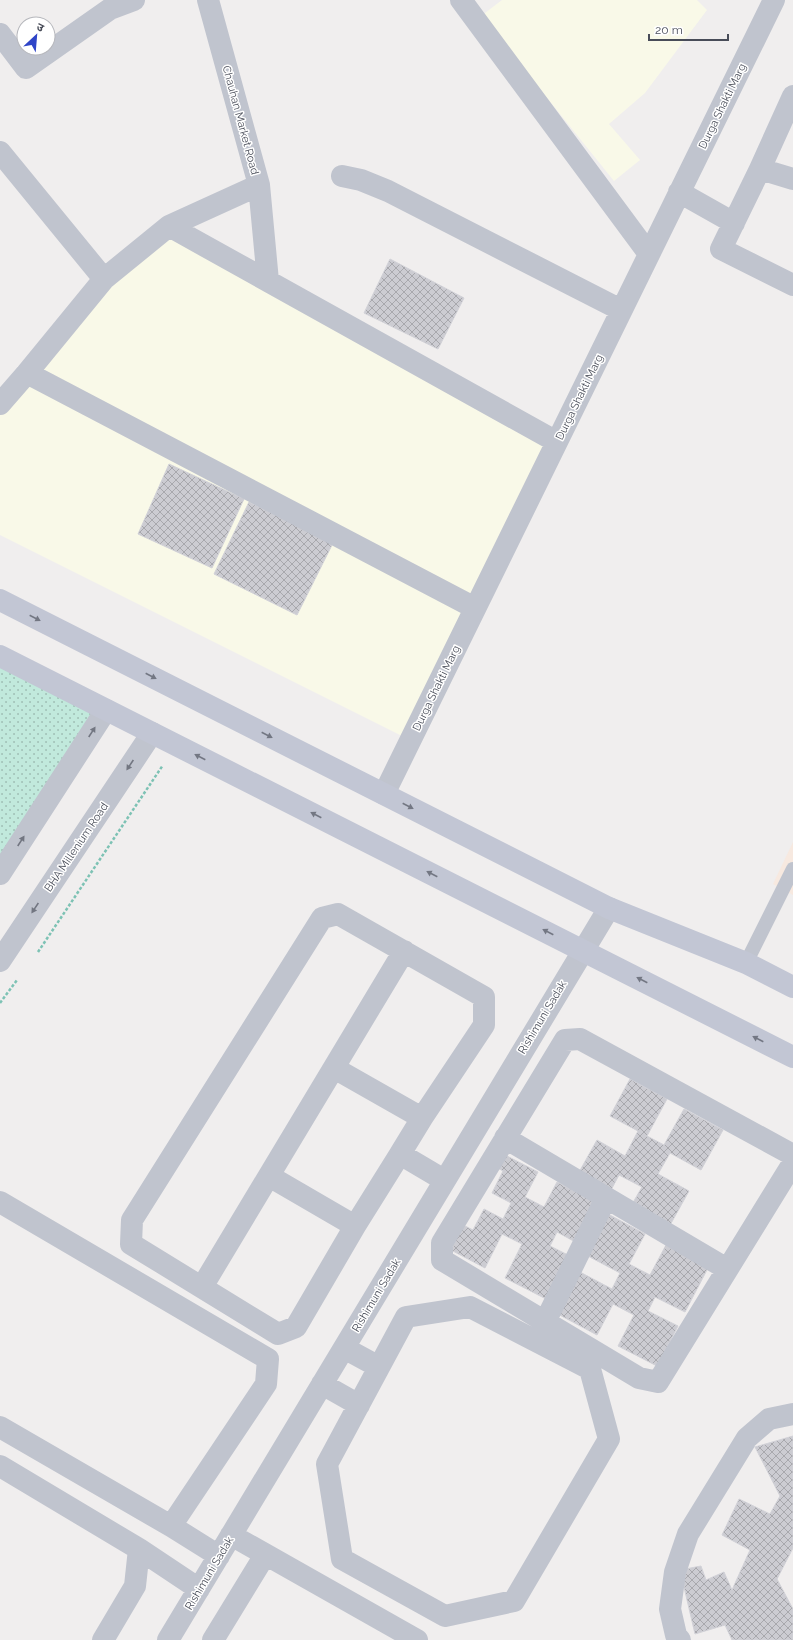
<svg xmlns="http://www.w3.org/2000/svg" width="793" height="1640" viewBox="0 0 793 1640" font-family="Raleway,'Noto Sans Devanagari',sans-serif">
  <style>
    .commercial { fill: #f9f9e8 }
    .medical { fill: #f7e9e0 }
    .park { fill: url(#park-dots) }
    .building { fill: url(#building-cross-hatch); stroke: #d2d2d8 }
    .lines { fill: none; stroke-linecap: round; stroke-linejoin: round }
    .path { stroke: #7dc2b4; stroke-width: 2.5; stroke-dasharray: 3 2; stroke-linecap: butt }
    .lane { stroke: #c0c4ce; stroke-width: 14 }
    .street { stroke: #c0c4ce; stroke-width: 22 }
    .secondary { stroke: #c2c6d4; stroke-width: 22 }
    .oneway { fill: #737783 }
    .oneway2 { fill: #727681 }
    .labels { text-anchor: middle; stroke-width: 3; stroke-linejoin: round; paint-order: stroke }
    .street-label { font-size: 11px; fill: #484c58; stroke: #fff }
  </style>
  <defs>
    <pattern id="park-dots" width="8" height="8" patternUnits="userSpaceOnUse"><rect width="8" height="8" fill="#c1e9dc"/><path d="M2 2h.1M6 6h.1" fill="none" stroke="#9fbfb5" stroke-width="1.8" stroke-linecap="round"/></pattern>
    <pattern id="building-cross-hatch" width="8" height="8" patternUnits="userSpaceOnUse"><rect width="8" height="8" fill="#ccccd2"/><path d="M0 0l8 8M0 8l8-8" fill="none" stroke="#a8a8ad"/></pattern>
  </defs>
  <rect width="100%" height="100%" fill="#f0eeee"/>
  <!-- commercial -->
  <path class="commercial" d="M502,0H697L707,10L645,93L609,124L640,160L614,181L481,16Z
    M169,226L557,442L410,740L0,535V404Z"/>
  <!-- medical -->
  <path class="medical" d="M793,842V895L773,884Z"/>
  <!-- park -->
  <path class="park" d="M0,663L106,710L0,873Z"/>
  <!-- building -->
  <path class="building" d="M390,259L464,298L438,349L364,313Z
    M169,464L244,499L212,568L138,534Z
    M249,502L333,543L297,615L214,574Z
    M630,1079L667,1099L647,1136L664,1145L684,1109L723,1130L701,1170L670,1153L658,1174L689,1191L669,1227L631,1206L642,1187L619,1175L610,1192L578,1174L597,1140L625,1156L638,1131L610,1116Z
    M503,1154L538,1172L525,1197L544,1207L557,1182L599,1204L579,1244L557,1232L550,1246L572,1257L550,1301L505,1278L522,1244L502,1234L485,1268L451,1250L463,1225L473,1230L484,1209L503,1219L511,1203L492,1193L503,1171L496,1167Z
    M608,1214L645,1234L629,1264L650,1275L666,1245L708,1268L685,1312L655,1297L648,1311L678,1326L657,1366L618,1346L634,1315L613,1304L597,1335L556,1313L578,1271L612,1289L620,1273L586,1255Z
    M793,1436V1548L777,1579L793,1609V1640H732L725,1625L695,1634L680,1570L701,1566L706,1580L724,1572L732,1590L750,1550L722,1535L739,1499L770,1514L780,1496L755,1447Z"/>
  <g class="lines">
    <!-- path -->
    <path class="path" d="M38,952L163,765
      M0,1003L17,980"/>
    <!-- lane -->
    <path class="lane" d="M746,963L793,869"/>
    <!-- street -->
    <path class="street" d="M461,0L649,254
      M0,34L26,68L110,9L134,0
      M793,96L760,169L793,179
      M0,152L104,279
      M760,169L721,249L793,285
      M342,176L361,180L388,191L621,310
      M259,185L268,281
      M679,192L734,223
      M169,226L557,442
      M27,373L475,608
      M0,404L27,373L104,279L169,226L259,185L208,0
      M384,794L774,0
      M0,874L106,710
      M0,961L152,733
      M334,1068L422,1118
      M505,1138L727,1269
      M400,1154L355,1226L296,1327L278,1334L131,1244L132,1220L322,918L338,914L484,997V1025L422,1118L400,1154L444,1180
      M793,1155L580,1039L565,1040L442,1243V1260L639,1378L658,1382L793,1163
      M269,1176L355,1226
      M0,1202L268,1359L266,1384L171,1526L219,1556
      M202,1287L404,951
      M470,1307L590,1369L609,1439L514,1601L445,1616L342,1559L327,1464L406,1317Z
      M545,1322L606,1198
      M344,1348L379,1367
      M322,1384L359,1405
      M0,1427L171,1526
      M0,1466L139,1549L135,1586L103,1640
      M231,1535L417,1640
      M139,1549L199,1589
      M168,1640L609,908
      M213,1640L265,1555
      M680,1640L676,1635L670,1609L675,1572L688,1534L747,1438L769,1419L793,1414"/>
    <!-- secondary -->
    <path class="secondary" d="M0,600L609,908L746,963L793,987
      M0,656L793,1057"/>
  </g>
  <!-- one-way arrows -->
  <defs><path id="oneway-solid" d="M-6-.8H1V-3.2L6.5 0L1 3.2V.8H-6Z"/></defs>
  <g class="oneway">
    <use href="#oneway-solid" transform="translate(35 618) rotate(27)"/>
    <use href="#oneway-solid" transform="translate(151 676) rotate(27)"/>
    <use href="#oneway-solid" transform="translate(267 735) rotate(27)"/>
    <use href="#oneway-solid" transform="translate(200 757) rotate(-153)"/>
    <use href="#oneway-solid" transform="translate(408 806) rotate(27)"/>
    <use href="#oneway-solid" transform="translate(316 815) rotate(-153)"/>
    <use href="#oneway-solid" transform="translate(432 874) rotate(-153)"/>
    <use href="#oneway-solid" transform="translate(548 932) rotate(-153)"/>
    <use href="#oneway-solid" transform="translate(642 980) rotate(-153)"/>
    <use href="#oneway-solid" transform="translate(758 1039) rotate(-153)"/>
  </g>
  <g class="oneway2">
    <use href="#oneway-solid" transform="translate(92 732) rotate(-57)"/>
    <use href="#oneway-solid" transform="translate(130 765) rotate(124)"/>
    <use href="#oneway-solid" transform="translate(21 841) rotate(-57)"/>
    <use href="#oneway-solid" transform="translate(35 908) rotate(124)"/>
  </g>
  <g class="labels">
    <!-- street labels -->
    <g class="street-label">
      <text transform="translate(722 106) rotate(-64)" y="4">Durga Shakti Marg</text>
      <text transform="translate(241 120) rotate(75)" y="4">Chauhan Market Road</text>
      <text transform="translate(579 397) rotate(-64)" y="4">Durga Shakti Marg</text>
      <text transform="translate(436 688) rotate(-64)" y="4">Durga Shakti Marg</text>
      <text transform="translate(76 847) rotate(-56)" y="4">BHA Millenium Road</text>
      <text transform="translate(542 1017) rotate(-59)" y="4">Rishimuni Sadak</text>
      <text transform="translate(376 1295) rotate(-59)" y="4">Rishimuni Sadak</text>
      <text transform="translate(209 1573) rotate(-59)" y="4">Rishimuni Sadak</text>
    </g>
  </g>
  <!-- north arrow -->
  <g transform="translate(36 36) rotate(26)"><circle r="19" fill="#ffffff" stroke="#b6b7bc"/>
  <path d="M0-3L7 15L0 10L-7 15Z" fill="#2f45c8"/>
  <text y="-6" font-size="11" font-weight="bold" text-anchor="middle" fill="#484c58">उ</text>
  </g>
  <!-- scale -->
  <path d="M649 34v6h79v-6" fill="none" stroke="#484c58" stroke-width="2"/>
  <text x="655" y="34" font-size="12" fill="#484c58" stroke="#ffffff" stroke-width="3" paint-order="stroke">20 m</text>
</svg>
